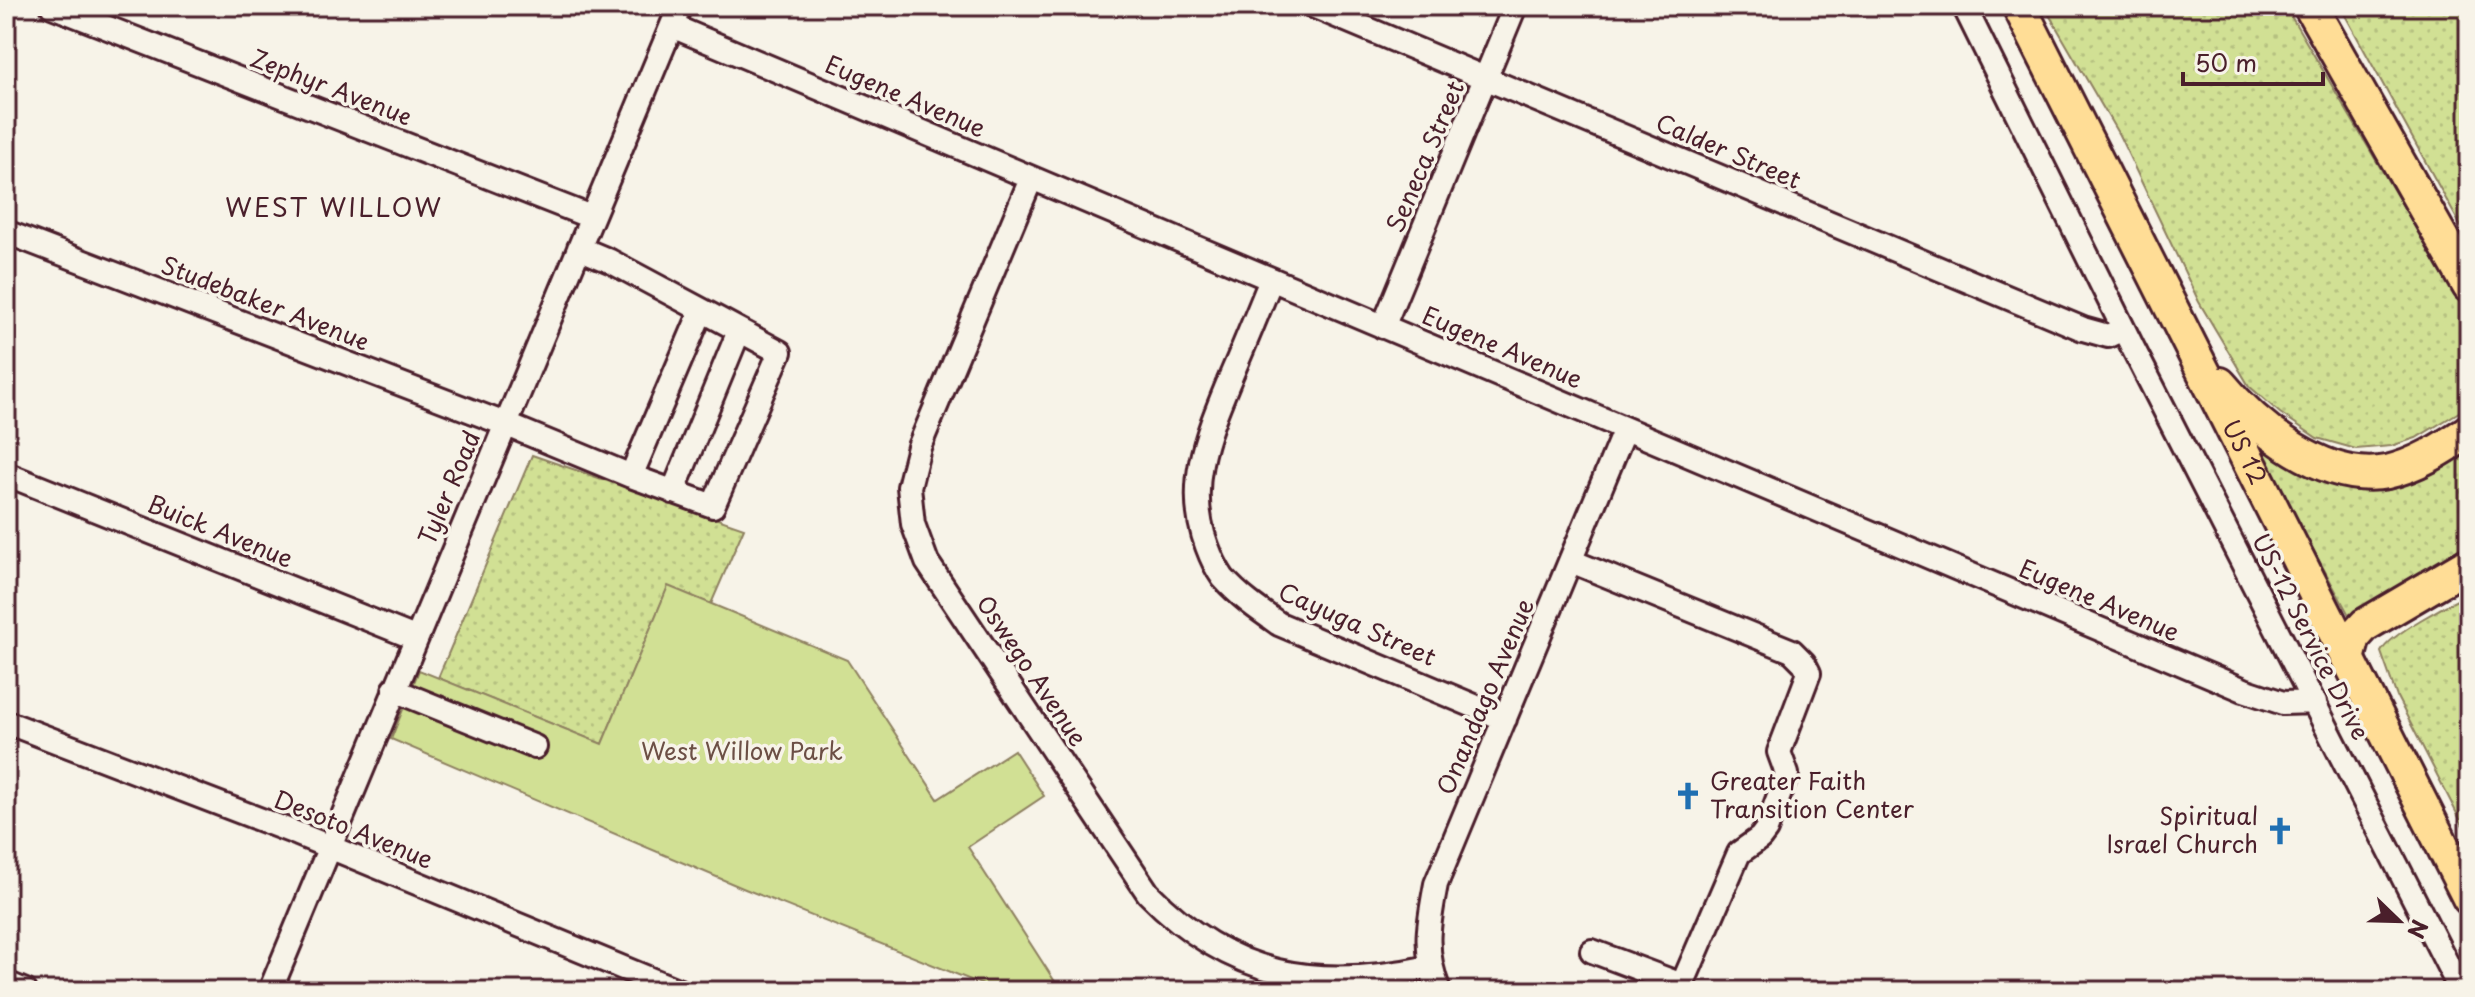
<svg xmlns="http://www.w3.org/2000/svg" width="2475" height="997" viewBox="0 0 2475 997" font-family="'Playpen Sans',sans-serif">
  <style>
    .grass { fill: url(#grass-dots); stroke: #8e8060; stroke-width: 2 }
    .park { fill: #d1e094; stroke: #8e8060; stroke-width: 2 }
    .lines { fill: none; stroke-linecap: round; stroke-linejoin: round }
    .minor-casing { stroke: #4a1f2b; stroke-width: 28 }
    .highway-casing { stroke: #4a1f2b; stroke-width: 38 }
    .minor { stroke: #f7f3e8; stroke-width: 22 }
    .highway { stroke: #ffdd96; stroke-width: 32 }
    .labels { text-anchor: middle; stroke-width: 7; stroke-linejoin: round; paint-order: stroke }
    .street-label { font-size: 24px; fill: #4a1f2b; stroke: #f7f3e8 }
    .park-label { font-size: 24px; fill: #6c4f45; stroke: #f7f3e8 }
    .poi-label { font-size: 24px; fill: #4a1f2b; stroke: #f7f3e8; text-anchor: start }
    .neighbourhood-label { font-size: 26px; letter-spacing: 2px; fill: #4a1f2b; stroke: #f7f3e8 }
  </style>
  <defs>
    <pattern id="grass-dots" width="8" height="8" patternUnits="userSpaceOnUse" patternTransform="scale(2)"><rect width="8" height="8" fill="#d1e094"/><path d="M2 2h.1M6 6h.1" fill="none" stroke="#b5c080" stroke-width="1.8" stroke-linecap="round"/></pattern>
  </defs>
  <rect width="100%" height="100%" fill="#f7f3e8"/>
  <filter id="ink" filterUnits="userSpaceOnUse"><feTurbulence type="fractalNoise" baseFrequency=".0125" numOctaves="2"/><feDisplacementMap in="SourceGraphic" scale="16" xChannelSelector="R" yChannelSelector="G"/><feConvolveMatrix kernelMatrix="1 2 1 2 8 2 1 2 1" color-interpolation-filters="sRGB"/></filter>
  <g filter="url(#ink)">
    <!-- grass -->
    <path class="grass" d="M2044,6H2285L2469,318V406L2416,438L2391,446L2356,449L2317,438L2280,413L2249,386L2199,302L2119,135Z
      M2340,6H2469V241Z
      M2257,442L2338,483L2469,446V551L2349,615L2256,446Z
      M532,455L744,528L711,604L668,587L602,744L438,678Z
      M2469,594V837L2397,697L2381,652C2390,634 2448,604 2469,594Z"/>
    <!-- park -->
    <path class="park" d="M668,586L847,660L938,799L1014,750L1044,796L968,847L1061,991H998L745,889L391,739L419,670L602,744Z"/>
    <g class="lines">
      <defs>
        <path id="minor" d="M52,6L591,217
          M1313,6L2083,329L2108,336L2123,329
          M1964,6L2133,348L2461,991
          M672,26L2244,690L2283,703L2315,702
          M1031,179L919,447L909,487L913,524L927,562L1148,893C1231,978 1316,991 1430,967
          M6,232L505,424L631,476L713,506L780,352L610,261L579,248
          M1271,280C1258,312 1245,344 1231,376C1208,432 1184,485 1207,546C1211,557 1216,568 1223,578C1240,597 1259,610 1279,624L1505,719
          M1383,327L1515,6
          M6,474L415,638
          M631,476L701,312
          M673,492L739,331
          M1571,561L1792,651L1804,663L1809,673L1779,752L1787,774L1766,830L1760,838L1739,853L1682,985L1592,951
          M394,690L535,747
          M6,722L298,834L679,991
          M6,983L25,991
          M270,991L680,6
          M1439,991C1423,949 1428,927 1436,884L1625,429"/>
        <g id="highway">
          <path id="s1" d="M2019,6L2469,898"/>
          <path d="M2310,6L2469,286"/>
          <path d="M2220,384C2256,428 2326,484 2387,472C2418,465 2443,448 2469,431"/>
          <path d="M2348,659L2354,637L2365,625L2469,564"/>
        </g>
      </defs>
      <!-- minor casing -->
      <use href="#minor" class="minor-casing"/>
      <!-- highway casing -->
      <use href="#highway" class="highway-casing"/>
      <!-- minor -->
      <use href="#minor" class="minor"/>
      <!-- highway -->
      <use href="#highway" class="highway"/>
    </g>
  </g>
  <!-- icons -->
  <defs>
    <symbol id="church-bare" viewBox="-9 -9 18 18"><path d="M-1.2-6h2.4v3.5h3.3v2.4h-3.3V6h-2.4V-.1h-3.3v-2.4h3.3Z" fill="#1f6fb2" stroke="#f7f3e8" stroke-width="2.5" paint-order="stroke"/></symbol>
  </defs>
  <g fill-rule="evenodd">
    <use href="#church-bare" x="1668" y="776" width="40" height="40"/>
    <use href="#church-bare" x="2260" y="811" width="40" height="40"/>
  </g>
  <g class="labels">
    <!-- street labels -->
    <g class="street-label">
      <text transform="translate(331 88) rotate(21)" y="8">Zephyr Avenue</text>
      <text transform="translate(905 97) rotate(23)" y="8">Eugene Avenue</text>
      <text transform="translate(1728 152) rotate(23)" y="8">Calder Street</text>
      <text transform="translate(1426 157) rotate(-67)" y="8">Seneca Street</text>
      <text transform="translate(265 304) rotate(21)" y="8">Studebaker Avenue</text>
      <text transform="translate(1502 348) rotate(23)" y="8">Eugene Avenue</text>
      <text dy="8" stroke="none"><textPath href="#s1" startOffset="500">US 12</textPath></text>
      <text transform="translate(450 488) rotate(-67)" y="8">Tyler Road</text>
      <text transform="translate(220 532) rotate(22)" y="8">Buick Avenue</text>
      <text transform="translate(2099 601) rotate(23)" y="8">Eugene Avenue</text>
      <text transform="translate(1357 625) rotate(24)" y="8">Cayuga Street</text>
      <text transform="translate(2310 637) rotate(63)" y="8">US-12 Service Drive</text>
      <text transform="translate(1031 671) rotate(56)" y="8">Oswego Avenue</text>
      <text transform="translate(1486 697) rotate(-67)" y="8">Onandago Avenue</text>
      <text transform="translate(353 830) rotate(22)" y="8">Desoto Avenue</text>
    </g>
    <!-- park labels -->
    <g class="park-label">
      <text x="742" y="760">West Willow Park</text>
    </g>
    <!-- poi labels -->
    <g class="poi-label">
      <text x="1710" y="790">Greater Faith<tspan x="1710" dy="28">Transition Center</tspan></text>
      <text x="2258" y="825" text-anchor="end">Spiritual<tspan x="2258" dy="28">Israel Church</tspan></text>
    </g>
    <!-- neighbourhood labels -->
    <g class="neighbourhood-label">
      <text x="334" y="217">WEST WILLOW</text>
    </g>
  </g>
  <!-- margin -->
  <rect width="2475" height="997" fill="none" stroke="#f7f3e8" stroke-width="32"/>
  <rect x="16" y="16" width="2443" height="965" fill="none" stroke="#4a1f2b" stroke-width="3" filter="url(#ink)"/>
  <!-- north arrow -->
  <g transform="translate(2399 921) rotate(113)" stroke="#f7f3e8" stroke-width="6" paint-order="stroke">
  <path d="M0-6L14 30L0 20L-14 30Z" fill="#4a1f2b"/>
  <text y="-12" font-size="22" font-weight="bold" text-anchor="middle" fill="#4a1f2b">N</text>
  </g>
  <!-- scale -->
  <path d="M2183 72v12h140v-12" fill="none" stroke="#4a1f2b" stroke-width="4"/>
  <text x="2195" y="72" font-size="24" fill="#4a1f2b" stroke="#f7f3e8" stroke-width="6" paint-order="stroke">50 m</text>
</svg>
